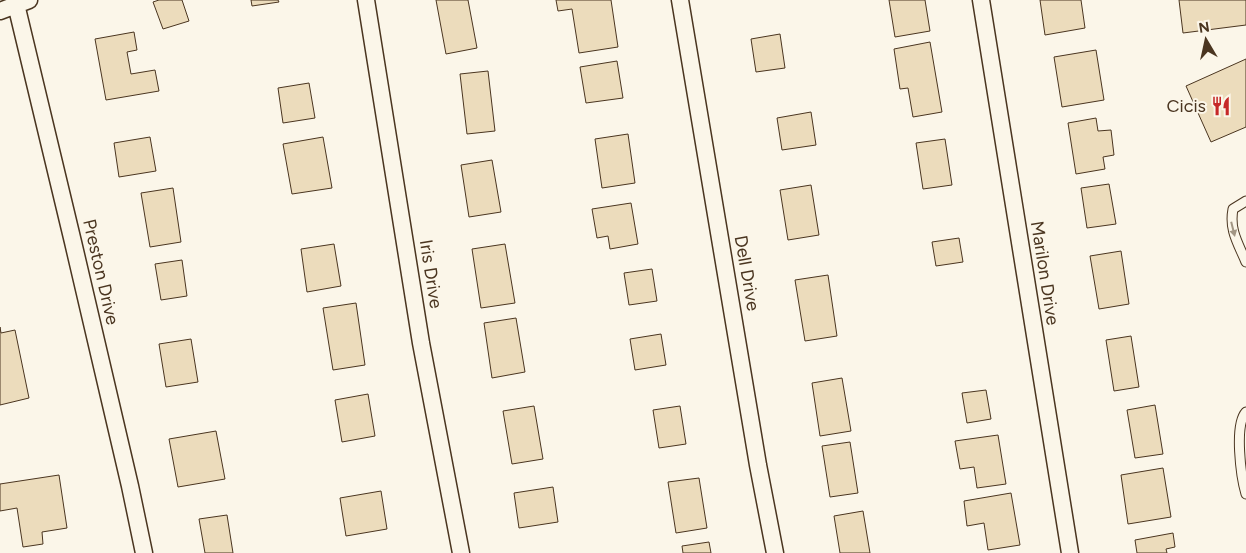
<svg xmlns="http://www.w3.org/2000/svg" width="1246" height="553" viewBox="0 0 1246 553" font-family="Figtree,sans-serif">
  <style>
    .building { fill: #ecdcbc; stroke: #4a3520 }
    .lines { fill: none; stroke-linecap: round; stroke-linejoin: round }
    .service-casing { stroke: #4a3520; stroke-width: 11 }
    .minor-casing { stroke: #4a3520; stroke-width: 19 }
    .service { stroke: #fbf6e9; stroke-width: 9 }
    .minor { stroke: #fbf6e9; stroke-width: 16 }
    .oneway { fill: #a29684 }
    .labels { text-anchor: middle; stroke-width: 4; stroke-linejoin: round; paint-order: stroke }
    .poi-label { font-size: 18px; fill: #4a3520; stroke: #fbf6e9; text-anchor: end }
    .street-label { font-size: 18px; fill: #4a3520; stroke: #fbf6e9 }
  </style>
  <rect width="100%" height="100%" fill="#fbf6e9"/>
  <!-- building -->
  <path class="building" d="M159,0H182L189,21L163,29L153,2Z
    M251,0H278L279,2L252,6Z
    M436,0H468L477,48L446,54Z
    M556,0H611L618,47L579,53L572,9L558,11Z
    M889,0H925L930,31L895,37Z
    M1040,0H1081L1085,28L1045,35Z
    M1179,0H1246V25L1183,33Z
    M134,32L137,50L127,52L131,74L155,70L159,91L106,100L95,39Z
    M780,34L785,68L756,72L751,39Z
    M930,42L942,112L913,117L908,88L900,89L894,49Z
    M1096,50L1104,100L1062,107L1054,57Z
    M1246,59V127L1211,142L1186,86Z
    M617,61L623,98L586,103L580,67Z
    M488,71L495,131L467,134L460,74Z
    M309,83L315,118L283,123L278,88Z
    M811,112L816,145L782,150L777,118Z
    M1096,118L1098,131L1111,130L1114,155L1103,157L1105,169L1076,174L1068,123Z
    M628,134L635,183L602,188L595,139Z
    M150,137L156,171L119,177L114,143Z
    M323,137L332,188L292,194L283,144Z
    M945,139L952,185L923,189L916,143Z
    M492,160L501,212L469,217L461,165Z
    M1109,184L1116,224L1087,228L1081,188Z
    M811,185L819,235L788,240L780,190Z
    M173,188L181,242L150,247L141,193Z
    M631,203L638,244L610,249L608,236L597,238L592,209Z
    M959,238L963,262L936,266L932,242Z
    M334,244L341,286L307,292L301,249Z
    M505,244L515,303L481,308L472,249Z
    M1121,251L1129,304L1099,309L1090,256Z
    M182,260L187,296L161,300L155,264Z
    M652,269L657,301L629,305L624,273Z
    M828,275L837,336L805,341L795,280Z
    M356,303L365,365L333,370L323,308Z
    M516,318L525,372L492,378L484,323Z
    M0,327L1,333L15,330L29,398L0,405Z
    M661,334L666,365L635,370L630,339Z
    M1131,336L1139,387L1114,391L1106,340Z
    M191,339L198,382L166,387L159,344Z
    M842,378L851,431L820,436L812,383Z
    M986,390L991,419L967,423L962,393Z
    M368,394L375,436L342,442L335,400Z
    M1155,405L1163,454L1135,458L1127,410Z
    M534,406L543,459L512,464L503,411Z
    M680,406L686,444L659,448L653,410Z
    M216,431L225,479L178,487L169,439Z
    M998,435L1006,484L977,488L974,467L960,469L955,441Z
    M850,442L858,493L830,497L822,446Z
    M1163,468L1171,517L1128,524L1121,475Z
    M59,475L67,528L42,532L43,544L23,547L17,508L0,511V484Z
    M699,478L707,528L676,533L668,482Z
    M553,487L558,522L519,528L514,493Z
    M381,491L387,529L346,536L340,498Z
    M1011,493L1020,545L988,550L984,523L967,526L964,501Z
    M863,511L870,553H840L834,516Z
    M227,515L233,553H205L199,519Z
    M1173,533L1175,547L1166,549L1167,553H1137L1135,540Z
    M709,542L711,553H683L682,546Z"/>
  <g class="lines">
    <defs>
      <path id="service" d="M1246,201L1233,209C1229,230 1238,243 1246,262
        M1246,412C1234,425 1241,477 1246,494"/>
      <path id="minor" d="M15,0L73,242L130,486L144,553
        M366,0L421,343L461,553
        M680,0L758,465L775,553
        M981,0L1070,553
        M0,11L29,0"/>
    </defs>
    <!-- service casing -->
    <use href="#service" class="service-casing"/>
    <!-- minor casing -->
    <use href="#minor" class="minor-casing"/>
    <!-- service -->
    <use href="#service" class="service"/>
    <!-- minor -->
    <use href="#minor" class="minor"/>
  </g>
  <!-- one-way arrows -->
  <defs><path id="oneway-solid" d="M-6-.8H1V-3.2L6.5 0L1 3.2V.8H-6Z" transform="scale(1.25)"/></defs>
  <use class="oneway" href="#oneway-solid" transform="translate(1233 229) rotate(76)"/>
  <!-- icons -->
  <defs>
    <symbol id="restaurant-bare" viewBox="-9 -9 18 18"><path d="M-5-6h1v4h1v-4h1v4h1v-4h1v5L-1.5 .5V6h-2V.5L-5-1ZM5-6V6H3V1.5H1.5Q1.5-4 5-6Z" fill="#c62828" stroke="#fbf6e9" stroke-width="2.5" paint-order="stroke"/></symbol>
  </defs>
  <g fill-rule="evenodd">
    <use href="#restaurant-bare" x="1207" y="92" width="28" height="28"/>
  </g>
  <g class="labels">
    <!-- poi labels -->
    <g class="poi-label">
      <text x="1206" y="112">Cicis</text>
    </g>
    <!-- street labels -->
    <g class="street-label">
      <text transform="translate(101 272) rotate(77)" y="6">Preston Drive</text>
      <text transform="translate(747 273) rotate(80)" y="6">Dell Drive</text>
      <text transform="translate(1045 273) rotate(81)" y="6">Marilon Drive</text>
      <text transform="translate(431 274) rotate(81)" y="6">Iris Drive</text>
    </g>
  </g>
  <!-- north arrow -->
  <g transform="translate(1206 40) rotate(351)" stroke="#fbf6e9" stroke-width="4" paint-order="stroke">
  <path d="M0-4L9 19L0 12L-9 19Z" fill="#4a3520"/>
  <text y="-8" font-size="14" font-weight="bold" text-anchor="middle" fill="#4a3520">N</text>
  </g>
</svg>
